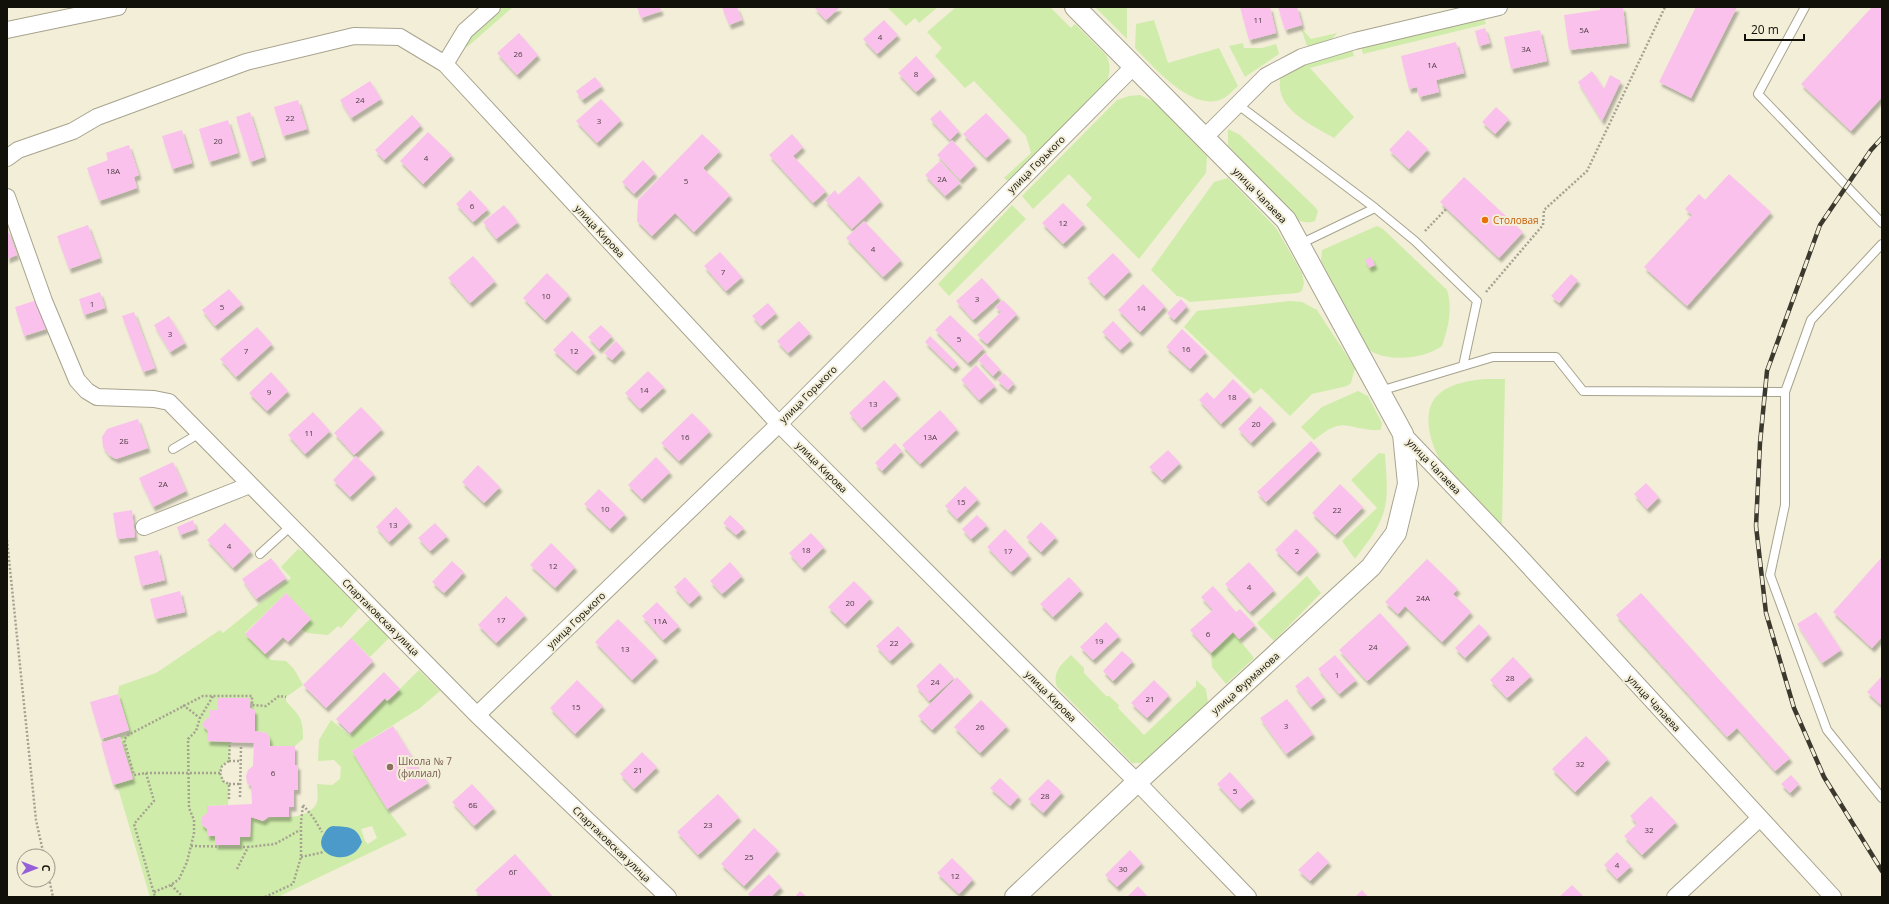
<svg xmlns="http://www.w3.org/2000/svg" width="1889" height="904" viewBox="0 0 1889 904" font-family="'Open Sans',sans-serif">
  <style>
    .green { fill: #cfecaa; fill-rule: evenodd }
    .water { fill: #4c9aca }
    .building { fill: #fac1ec; filter: url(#shadow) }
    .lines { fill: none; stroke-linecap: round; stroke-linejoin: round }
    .service-casing { stroke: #a7a38e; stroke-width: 10 }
    .minor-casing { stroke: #a7a38e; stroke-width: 18 }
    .tertiary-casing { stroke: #a7a38e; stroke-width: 22 }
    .path { stroke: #a6a291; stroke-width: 2.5; stroke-dasharray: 2 2; stroke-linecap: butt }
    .service { stroke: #fff; stroke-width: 8 }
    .minor { stroke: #fff; stroke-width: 16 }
    .tertiary { stroke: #fff; stroke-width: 20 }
    .rail-casing { stroke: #3b392e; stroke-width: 4.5 }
    .rail { stroke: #f3eed8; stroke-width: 3; stroke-dasharray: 9; stroke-linecap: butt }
    .food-dot { fill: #e8710a; stroke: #f3eed8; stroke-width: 1.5 }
    .education-dot { fill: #8d6e63; stroke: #f3eed8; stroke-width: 1.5 }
    .labels { text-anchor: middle; stroke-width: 4; stroke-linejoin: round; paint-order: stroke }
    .number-label { font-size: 8px; fill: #4c3d42 }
    .street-label { font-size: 10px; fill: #121109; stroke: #f3eed8 }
    .food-label { font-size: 10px; fill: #c56008; stroke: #f3eed8; text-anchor: start }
    .education-label { font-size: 10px; fill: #785e54; stroke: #f3eed8; text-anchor: start }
  </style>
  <defs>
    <filter id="shadow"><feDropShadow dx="2.5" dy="4.5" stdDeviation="1" flood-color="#0004"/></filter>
  </defs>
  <rect width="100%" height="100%" fill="#f3eed8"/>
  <!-- green -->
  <path class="green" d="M501,7H513L466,48L469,36Z
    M887,7H938L919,23L915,18L906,26Z
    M956,7H1050L1071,28L1075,24L1106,55C1111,65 1110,72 1107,82L1021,174L1008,181L1004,178L1031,153L1026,136L974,81L965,88L935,56L942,48L927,32Z
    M1095,7H1127V39Z
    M1484,18L1486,24L1363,54L1361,46Z
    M1154,20L1168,63L1219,48L1238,86C1233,90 1229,95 1224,98C1194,115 1153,66 1135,48L1136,24Z
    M1301,28L1311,39L1337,33C1331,43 1317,44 1307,46Z
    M1243,43L1244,48H1262L1276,44L1279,54L1245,77L1229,46Z
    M1352,49L1354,56L1310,68L1354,117L1334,138C1312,125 1272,108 1281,76L1305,63Z
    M1140,95L1154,102L1207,156L1206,173L1139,259L1086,205L1092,198L1069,174L1033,209L1022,196L1117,100L1129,96Z
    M1228,129L1240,135L1314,206L1318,211L1315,221C1308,224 1301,222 1294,218L1228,145Z
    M1228,178L1276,228L1302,273L1304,283L1302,291L1298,293L1190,302L1182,297L1177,296L1151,270L1214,182Z
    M1012,205L1026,219L949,296L938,284Z
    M1377,226L1383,229L1447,290C1453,309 1448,328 1442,346C1424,359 1386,363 1368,349L1321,261L1322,250Z
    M1290,301L1302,302L1317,310L1355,368L1351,383L1347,386L1312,394L1290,416L1261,388L1254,394L1184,327L1197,311Z
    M1485,379H1505L1502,525L1440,460C1430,442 1420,409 1440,393C1453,383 1470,380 1485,379Z
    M1358,391L1368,396L1382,423L1381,429L1379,430C1345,430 1345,414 1314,440L1301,427L1322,407Z
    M1379,453L1385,454C1386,473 1389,493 1384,511C1379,529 1366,544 1355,559L1342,541L1377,508L1351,480Z
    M298,549L304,552L359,608L341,628L338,626L328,635L307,633L301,629L311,619L286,593L245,633L271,660L286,661L294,669L303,685L286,697V701C300,717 303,717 303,739L295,746H270V739L267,733L255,731L250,698H218V710H210V717L206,719L203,725L208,731V741L230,742L229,761L222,766L220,773L223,781L229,784L228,805L207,806V813L201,824L207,829L208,836H215V845H240V837H250L251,817L263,821C275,813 291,821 306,813C320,806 318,799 317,784L332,785L340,779L341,767L334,760L318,761L319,740L331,720L350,736L385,699L388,701L419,670L440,691L420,708L352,751L387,809L407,835L278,897H150L118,788L113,785L132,779L120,737L128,735L129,730L118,694L119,686L156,673L220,630L223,633L291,578L281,567ZM372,826L377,838L368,844L365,841L361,829Z
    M1307,576L1321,593L1274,641L1257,623Z
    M370,619L389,638L370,657L351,638Z
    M1233,632L1254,658L1226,684L1212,667L1211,653Z
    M1071,655L1084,668V673L1106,696H1109L1119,705L1118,708L1144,735L1196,686V680L1206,689L1208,703L1145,763H1132L1057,687C1052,672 1061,665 1071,655Z"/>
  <!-- water -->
  <path class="water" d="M333,826C348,827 357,826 362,842C351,870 310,855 324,834C326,830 328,827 333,826Z"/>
  <!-- building -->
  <path class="building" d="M637,7H660L661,11L641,18Z
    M722,7H737L742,20L729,25Z
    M814,7H840L826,20Z
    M1240,7H1270L1276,33L1249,40Z
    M1278,7H1297L1302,25L1285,30Z
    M1600,7H1623L1627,43L1569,50L1564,15L1600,10Z
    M1696,7H1737L1691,98L1659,82Z
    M1872,7H1882V97L1851,131L1801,84Z
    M884,20L898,35L877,54L863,39Z
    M1485,28L1490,43L1479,46L1475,31Z
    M1540,30L1547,61L1511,69L1504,37Z
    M519,33L538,55L517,75L497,53Z
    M1456,42L1464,73L1436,80L1439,92L1419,97L1417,87L1409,89L1401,56Z
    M916,56L934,76L916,92L898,73Z
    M1592,71L1604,89L1610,75L1621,81L1602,121L1578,82Z
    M595,77L602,86L582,100L576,91Z
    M370,81L381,99L351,118L340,100Z
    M601,99L621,120L597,143L576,121Z
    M298,100L307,129L283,136L274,107Z
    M1496,107L1509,119L1495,134L1482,122Z
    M940,110L959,131L950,140L930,119Z
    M250,112L264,157L250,162L236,117Z
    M986,113L1009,137L986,158L963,134Z
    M412,115L421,125L384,160L375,150Z
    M228,120L238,153L209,162L199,129Z
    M182,130L192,163L172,169L162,136Z
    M1408,130L1428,149L1409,169L1389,150Z
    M428,132L452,155L423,184L400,161Z
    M702,134L720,151L703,168L730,195L694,232L675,213L652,236L637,221L638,200Z
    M792,134L803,147L793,156L826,191L813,203L769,155Z
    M952,140L975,165L960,180L937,155Z
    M129,145L139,175L134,177L137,188L99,201L87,168L108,160L106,153Z
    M643,160L655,173L634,194L622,182Z
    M940,161L960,183L945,196L925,175Z
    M1729,174L1771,212L1687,306L1644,267L1692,215L1685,209L1699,194L1705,200Z
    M859,176L881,201L852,229L825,200L835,190L838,195Z
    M1464,177L1523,232L1499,258L1440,202Z
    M470,190L488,209L473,222L456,204Z
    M1063,203L1084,224L1063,244L1042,223Z
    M504,205L518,222L496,239L483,222Z
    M864,221L901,260L883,277L846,238Z
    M88,225L100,258L69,269L57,236Z
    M7,228L17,255L7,259Z
    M720,252L742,277L726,291L704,266Z
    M1113,253L1130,271L1104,296L1087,278Z
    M473,256L495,281L470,303L448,278Z
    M1371,257L1375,265L1369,268L1365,260Z
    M547,273L569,295L545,320L523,298Z
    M1571,274L1578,280L1559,303L1551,296Z
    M982,278L999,297L973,320L956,301Z
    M1143,284L1165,306L1140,332L1118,310Z
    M229,289L242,304L215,326L202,310Z
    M100,292L105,308L84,315L79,299Z
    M1181,299L1187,306L1174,320L1167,313Z
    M37,300L46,329L24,336L15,307Z
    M1003,300L1017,314L987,344L977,335L1001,312L995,307Z
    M768,303L776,313L761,326L752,316Z
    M134,312L155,368L143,372L122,316Z
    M950,315L984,348L968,363L935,330Z
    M169,316L185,343L170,352L154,325Z
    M799,321L810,333L788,353L777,341Z
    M1113,321L1131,340L1120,350L1102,332Z
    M601,325L612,336L599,349L588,337Z
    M257,327L272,344L236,377L220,359Z
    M1182,329L1206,352L1190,369L1166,347Z
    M572,331L594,353L576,371L553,350Z
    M930,336L958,364L953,369L925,342Z
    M616,341L623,349L612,360L604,353Z
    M985,353L1000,369L993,376L978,360Z
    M976,365L995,386L979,400L961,380Z
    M648,371L664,387L640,409L625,393Z
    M271,372L288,391L267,411L249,393Z
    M1004,373L1014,383L1008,390L997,380Z
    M1233,379L1250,396L1221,424L1199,400L1207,392L1214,399Z
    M884,380L898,395L862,428L849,413Z
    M1260,406L1274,420L1251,443L1238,429Z
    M361,407L382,429L354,455L334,433Z
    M940,410L957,429L920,464L902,445Z
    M313,412L330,431L305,454L288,435Z
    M692,413L710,431L679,461L661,443Z
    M138,419L148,448L116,459L109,455L103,447L102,437L107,429Z
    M1311,441L1319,450L1266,502L1257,492Z
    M895,443L902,451L882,471L875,463Z
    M1168,450L1180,463L1162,480L1149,467Z
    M356,456L374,474L350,497L333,480Z
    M656,457L670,472L642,499L628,485Z
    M173,462L186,491L153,507L139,478Z
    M478,465L500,487L484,503L462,482Z
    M1646,483L1659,497L1647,509L1634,494Z
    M1340,484L1363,507L1335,535L1312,513Z
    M965,486L978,499L957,519L945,506Z
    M599,489L625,514L610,529L584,504Z
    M396,507L410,522L389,542L376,527Z
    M132,510L135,537L117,539L113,513Z
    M730,515L744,528L736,535L723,523Z
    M977,515L987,525L971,539L962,529Z
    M193,520L196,529L180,535L177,527Z
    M1041,522L1056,537L1041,552L1026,537Z
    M225,523L251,551L233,568L207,540Z
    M435,523L447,536L430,551L418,538Z
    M1005,529L1029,555L1011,572L987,547Z
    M1296,529L1318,551L1297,572L1275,550Z
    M811,533L824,547L802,568L789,553Z
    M551,543L575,567L555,588L530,565Z
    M158,550L165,580L141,586L134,556Z
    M1882,557V637L1872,648L1833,612Z
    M271,558L286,578L256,599L242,579Z
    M1427,559L1458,589L1453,594L1471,612L1442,642L1405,606L1398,614L1385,602Z
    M452,561L464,572L444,593L432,582Z
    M730,562L742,576L722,594L710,581Z
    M1249,562L1274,590L1250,612L1225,584Z
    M685,577L700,594L689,604L674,587Z
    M1069,577L1081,590L1053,617L1040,604Z
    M854,581L871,598L845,624L828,607Z
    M1213,586L1236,612L1240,609L1255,625L1239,639L1233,632L1211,653L1190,630L1213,610L1201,597Z
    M180,591L185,612L155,619L150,599Z
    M286,593L311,619L288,642L283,637L265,654L245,634Z
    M1641,593L1790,758L1775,771L1737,728L1727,737L1616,615Z
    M506,596L525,615L496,643L478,625Z
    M657,602L679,626L663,640L642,616Z
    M1816,612L1841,650L1822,663L1797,624Z
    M1380,613L1408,644L1367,681L1339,650Z
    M618,619L656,657L632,680L595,642Z
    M1106,622L1119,636L1093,660L1080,647Z
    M1479,624L1489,634L1465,658L1455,648Z
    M898,626L912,641L890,661L876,646Z
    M351,638L373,661L326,708L303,685Z
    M1122,651L1133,661L1113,681L1103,671Z
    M1335,655L1356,680L1339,694L1318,669Z
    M1513,657L1531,676L1507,698L1490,680Z
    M940,663L954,678L929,701L916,686Z
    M384,672L400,689L387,701L385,698L350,733L336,719Z
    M1308,676L1324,697L1311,707L1295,686Z
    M1882,676V706L1867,692Z
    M957,677L971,692L932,730L918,716Z
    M577,680L603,706L575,734L550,708Z
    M1154,680L1169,695L1147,718L1131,703Z
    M118,694L129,730L101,739L90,702Z
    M218,698H250V708L255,710V731L267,733L270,739V746H295V765H298V790H294V807H289V817H268L263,821L251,817L250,837H240V845H215V836H207V829L201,824L202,817L207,813V806L252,804L251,786L247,783L246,776L248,770L253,766L254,743L207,741L208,731L202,725L206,719L210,717V710H218Z
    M1287,699L1313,734L1286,754L1260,718Z
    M981,700L1007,726L980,753L954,727Z
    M393,726L428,783L387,809L352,751Z
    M1586,736L1608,759L1575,792L1552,769Z
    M120,737L133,779L113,785L101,743Z
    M642,752L657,767L634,789L620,774Z
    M1230,772L1253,798L1240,809L1217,784Z
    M1791,775L1799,784L1790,793L1781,784Z
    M1000,778L1019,796L1010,806L990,788Z
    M1048,779L1062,792L1043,813L1028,799Z
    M472,784L494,808L474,826L452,802Z
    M718,794L739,817L698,855L677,832Z
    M1651,796L1676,822L1642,855L1624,836L1637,824L1630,816Z
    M754,828L778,850L744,886L721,864Z
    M1130,850L1142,863L1117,887L1105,875Z
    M1318,851L1329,862L1310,881L1298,870Z
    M1617,852L1631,866L1617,879L1604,865Z
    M515,854L553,897H481L475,890Z
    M952,858L973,879L959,894L937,873Z
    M769,874L781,887L771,897H751L748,894Z
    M1572,885L1584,897H1559Z
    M1138,886L1148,897H1127Z
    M1362,890L1368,897H1355Z
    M800,891L807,897H795Z"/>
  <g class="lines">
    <defs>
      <path id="service" d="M1805,7L1758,94L1882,223
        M1237,104L1375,208
        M1300,244L1375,208L1415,241L1477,301L1463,366
        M1380,391L1493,357H1556L1583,391L1785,392L1811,320L1882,244
        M1785,392V505L1770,575L1827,730L1882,798
        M173,449L200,433
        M260,554L291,526"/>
      <path id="minor" d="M7,30L118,7
        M445,64L465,31L492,7
        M1204,138L1266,76L1302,57L1355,41L1499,7
        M7,158L18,150L73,131L97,117L246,62L354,36L400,37L445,64L779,424L1137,782L1248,897
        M7,197L44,301L77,380L87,391L97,397L154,399L169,402L477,715L668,897
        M1403,434L1511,547L1833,897
        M144,527L250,485
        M477,715L779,424L1133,67
        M1675,897L1760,818"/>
      <path id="tertiary" d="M1015,897L1137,782L1371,567L1396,533L1408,484L1403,434L1286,220L1075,7"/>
    </defs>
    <!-- service casing -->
    <use href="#service" class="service-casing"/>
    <!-- minor casing -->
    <use href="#minor" class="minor-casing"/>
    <!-- tertiary casing -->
    <use href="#tertiary" class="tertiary-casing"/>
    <!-- path -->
    <path class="path" d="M1425,231L1447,208
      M1486,292L1543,225L1544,210L1587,171L1665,7
      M7,540L36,820L44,856
      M183,705L200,718
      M229,761H241
      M146,773L154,801L134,824L155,897
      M220,773H146L134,775L124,740L128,735L203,696H252V705L266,706L279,696L286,697
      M229,784H241
      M240,797L241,747
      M229,799V784L223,781L220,773L222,766L229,761L230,742
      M303,805L313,817L322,832
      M191,846L248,847
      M301,857L324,852
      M237,869L248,847L275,844L300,830
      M48,874L53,897
      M171,885L183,897
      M154,892L171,885L179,879L187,862L194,833V820L189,808L188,739L196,731L200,718L213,696
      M265,897L293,884L301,857V822L303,805"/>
    <!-- service -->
    <use href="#service" class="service"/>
    <!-- minor -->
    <use href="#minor" class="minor"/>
    <!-- tertiary -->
    <use href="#tertiary" class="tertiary"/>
    <defs>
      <path id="rail" d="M1882,138L1871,150L1820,225L1767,371L1760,443L1756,526L1766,613L1794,708L1824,777L1882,871"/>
    </defs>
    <!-- rail casing -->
    <use href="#rail" class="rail-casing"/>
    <!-- rail -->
    <use href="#rail" class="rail"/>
  </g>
  <!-- markers -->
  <circle class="food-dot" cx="1485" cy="220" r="4"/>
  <circle class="education-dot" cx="390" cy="767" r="4"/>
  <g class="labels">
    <!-- number labels -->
    <g class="number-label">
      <text x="1258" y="23">11</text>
      <text x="1584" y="33">5А</text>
      <text x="880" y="40">4</text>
      <text x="1526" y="52">3А</text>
      <text x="518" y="57">26</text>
      <text x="1432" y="68">1А</text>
      <text x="916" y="77">8</text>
      <text x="360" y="103">24</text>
      <text x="290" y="121">22</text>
      <text x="599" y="124">3</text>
      <text x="218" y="144">20</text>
      <text x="426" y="161">4</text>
      <text x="113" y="174">18А</text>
      <text x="942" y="182">2А</text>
      <text x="686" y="184">5</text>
      <text x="472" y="209">6</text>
      <text x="1063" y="226">12</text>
      <text x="873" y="252">4</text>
      <text x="723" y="275">7</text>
      <text x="546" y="299">10</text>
      <text x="977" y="302">3</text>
      <text x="92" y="307">1</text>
      <text x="222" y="310">5</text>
      <text x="1141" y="311">14</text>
      <text x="170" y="337">3</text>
      <text x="959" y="342">5</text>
      <text x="1186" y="352">16</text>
      <text x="246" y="354">7</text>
      <text x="574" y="354">12</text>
      <text x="644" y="393">14</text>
      <text x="269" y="395">9</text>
      <text x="1232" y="400">18</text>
      <text x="873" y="407">13</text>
      <text x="1256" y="427">20</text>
      <text x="309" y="436">11</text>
      <text x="685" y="440">16</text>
      <text x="930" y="440">13А</text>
      <text x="124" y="444">2Б</text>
      <text x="163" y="487">2А</text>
      <text x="961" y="505">15</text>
      <text x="605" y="512">10</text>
      <text x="1337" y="513">22</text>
      <text x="393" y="528">13</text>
      <text x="229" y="549">4</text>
      <text x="806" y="553">18</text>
      <text x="1008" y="554">17</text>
      <text x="1297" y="554">2</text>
      <text x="553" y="569">12</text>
      <text x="1249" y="590">4</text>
      <text x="1423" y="601">24А</text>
      <text x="850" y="606">20</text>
      <text x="501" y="623">17</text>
      <text x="660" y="624">11А</text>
      <text x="1208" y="637">6</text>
      <text x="1099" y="644">19</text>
      <text x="894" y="646">22</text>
      <text x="1373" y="650">24</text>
      <text x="625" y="652">13</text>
      <text x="1337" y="678">1</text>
      <text x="1510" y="681">28</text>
      <text x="935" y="685">24</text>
      <text x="1150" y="702">21</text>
      <text x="576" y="710">15</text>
      <text x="1286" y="729">3</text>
      <text x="980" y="730">26</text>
      <text x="1580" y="767">32</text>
      <text x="638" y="773">21</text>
      <text x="273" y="776">6</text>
      <text x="1235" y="794">5</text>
      <text x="1045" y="799">28</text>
      <text x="473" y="808">6Б</text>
      <text x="708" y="828">23</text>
      <text x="1649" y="833">32</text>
      <text x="749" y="860">25</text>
      <text x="1617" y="868">4</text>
      <text x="1123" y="872">30</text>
      <text x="513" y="875">6Г</text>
      <text x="955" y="879">12</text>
    </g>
    <!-- street labels -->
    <g class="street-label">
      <text transform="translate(1036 164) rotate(-45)" y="4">улица Горького</text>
      <text transform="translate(1260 195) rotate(46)" y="4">улица Чапаева</text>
      <text transform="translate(600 231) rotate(47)" y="4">улица Кирова</text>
      <text transform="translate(808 394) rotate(-45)" y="4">улица Горького</text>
      <text transform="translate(1434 466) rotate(46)" y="4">улица Чапаева</text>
      <text transform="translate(822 467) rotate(45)" y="4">улица Кирова</text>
      <text transform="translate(381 617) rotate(45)" y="4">Спартаковская улица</text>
      <text transform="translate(576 620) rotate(-44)" y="4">улица Горького</text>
      <text transform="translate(1245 683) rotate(-42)" y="4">улица Фурманова</text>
      <text transform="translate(1051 696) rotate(45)" y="4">улица Кирова</text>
      <text transform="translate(1654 703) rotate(47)" y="4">улица Чапаева</text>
      <text transform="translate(612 844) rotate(44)" y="4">Спартаковская улица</text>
    </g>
    <!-- food labels -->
    <g class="food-label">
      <text x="1493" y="224">Столовая</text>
    </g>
    <!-- education labels -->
    <g class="education-label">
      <text x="398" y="765">Школа № 7<tspan x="398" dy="12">(филиал)</tspan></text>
    </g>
  </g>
  <!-- border -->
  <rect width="1889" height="904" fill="none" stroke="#121109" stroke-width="16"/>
  <!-- north arrow -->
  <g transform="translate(36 868) rotate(90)"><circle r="19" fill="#f3eed8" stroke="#999685"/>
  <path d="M0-3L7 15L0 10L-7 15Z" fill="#955fd8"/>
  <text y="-6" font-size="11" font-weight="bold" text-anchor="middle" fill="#121109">С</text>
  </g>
  <!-- scale -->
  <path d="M1745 34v6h59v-6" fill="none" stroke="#121109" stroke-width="2"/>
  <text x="1751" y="34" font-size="12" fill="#121109" stroke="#f3eed8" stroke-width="3" paint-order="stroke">20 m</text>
</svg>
